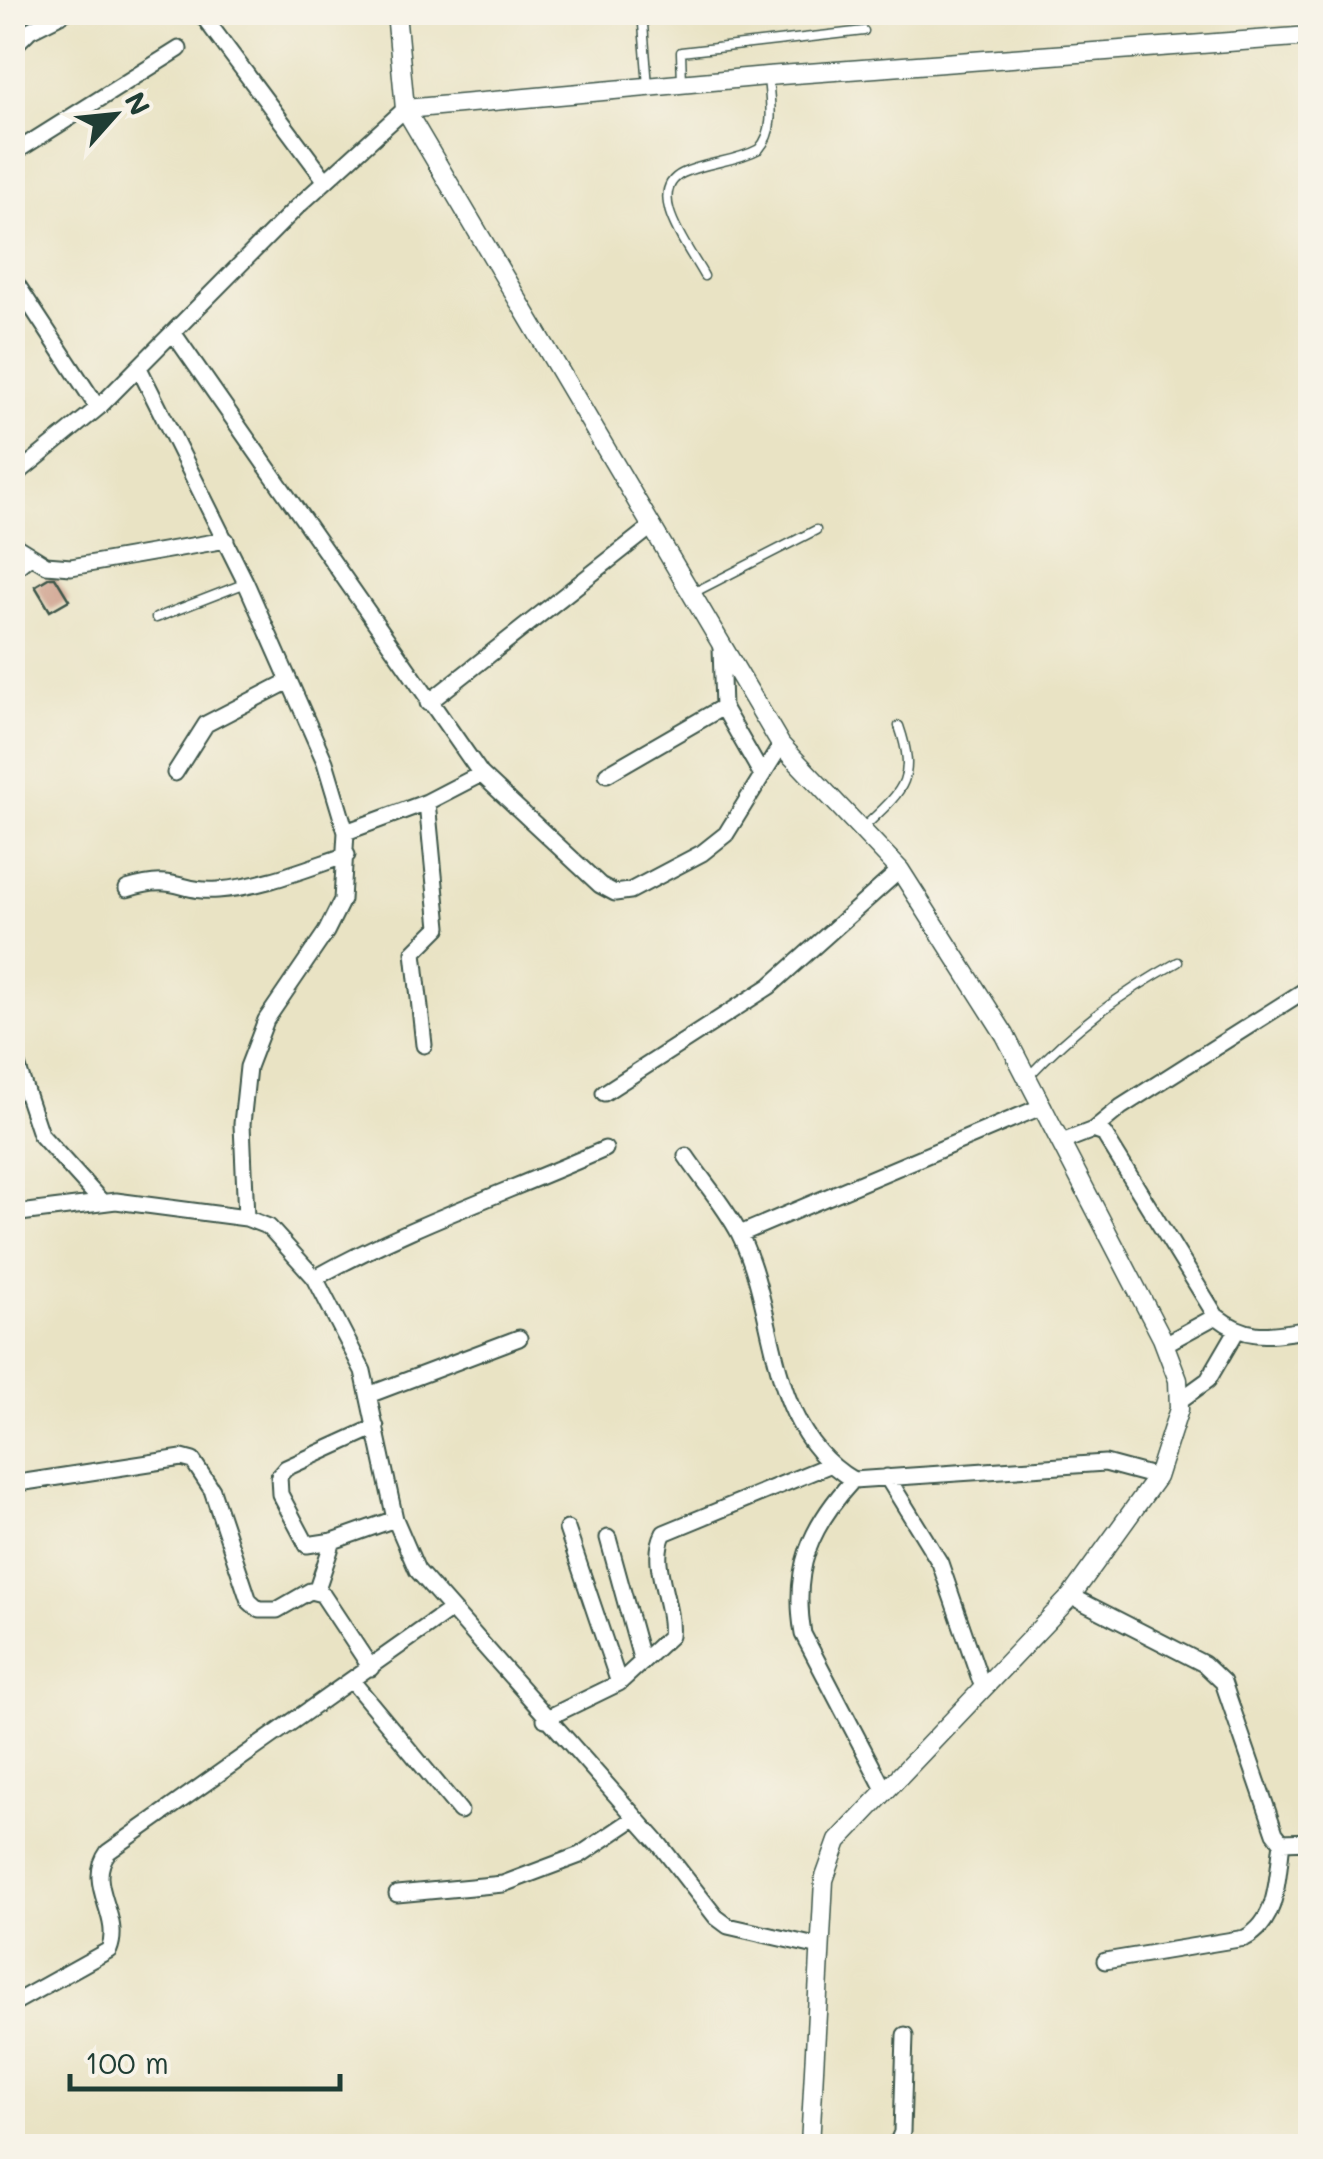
<svg xmlns="http://www.w3.org/2000/svg" width="1323" height="2159" viewBox="0 0 1323 2159" font-family="Mali,sans-serif">
  <style>
    .building { fill: #cb9984 }
    .lines { fill: none; stroke-linecap: round; stroke-linejoin: round }
    .service-casing { stroke: #3d564a; stroke-width: 11 }
    .minor-casing { stroke: #3d564a; stroke-width: 19 }
    .tertiary-casing { stroke: #3d564a; stroke-width: 21 }
    .service { stroke: #fff; stroke-width: 8 }
    .minor { stroke: #fff; stroke-width: 15 }
    .tertiary { stroke: #fff; stroke-width: 18 }
  </style>
  <rect width="100%" height="100%" fill="#f7f3e8"/>
  <filter id="ink" filterUnits="userSpaceOnUse"><feTurbulence type="fractalNoise" baseFrequency=".01" numOctaves="2"/><feDisplacementMap in="SourceGraphic" scale="20" xChannelSelector="R" yChannelSelector="G"/><feConvolveMatrix kernelMatrix="1 2 1 2 8 2 1 2 1" color-interpolation-filters="sRGB"/></filter>
  <filter id="wash" filterUnits="userSpaceOnUse"><feTurbulence type="fractalNoise" baseFrequency=".0048" numOctaves="4" result="noise"/><feDisplacementMap in="SourceGraphic" scale="40" xChannelSelector="R" yChannelSelector="G"/><feGaussianBlur stdDeviation="2.25" result="paint"/><feColorMatrix in="noise" values="0 0 0 0 0 0 0 0 0 0 0 0 0 0 0 0 0 1.4 0 .05"/><feComposite in="paint" operator="in"/></filter>
  <g filter="url(#wash)">
    <rect width="100%" height="100%" fill="#e9e3c4"/>
    <g id="blocks">
      <!-- building -->
      <path class="building" d="M50,577H55L69,600L50,611L35,586Z"/>
    </g>
  </g>
  <g filter="url(#ink)">
    <use href="#blocks" fill-opacity="0" stroke="#3d564a" stroke-width="2.5"/>
    <g class="lines">
      <defs>
        <path id="service" d="M642,12L648,86
          M682,83L681,52L864,31
          M704,276C691,251 643,192 683,173C707,162 735,162 759,149C776,130 770,103 768,78
          M691,594L816,530
          M156,618L246,583
          M863,828C902,791 918,781 899,726
          M1028,1077C1074,1028 1120,994 1178,962"/>
        <path id="minor" d="M200,12L326,181
          M12,48L30,30L66,12
          M12,154L179,49
          M12,277L98,408
          M174,334L481,774L600,885L615,893L630,891L702,853L726,834L781,745
          M139,368L246,583L325,762L346,832L342,900L326,932L266,1020L248,1067L242,1124L246,1218
          M12,478L98,408L296,208L405,109
          M12,544L46,565L71,567L226,540
          M12,571L29,557
          M721,648L723,707L762,775
          M428,703L651,527
          M175,773L206,724L289,681
          M607,774L723,707
          M346,832L427,802L481,774
          M127,889C177,873 178,893 218,890C262,887 305,869 347,855
          M424,1045L414,952L439,927L427,802
          M12,1050L40,1134L100,1200
          M604,1093L770,986L900,870
          M1093,1130L1121,1107L1310,987
          M1062,1142L1093,1130L1104,1134L1216,1316C1249,1342 1271,1335 1310,1329
          M686,1156C703,1181 725,1206 739,1233C780,1314 764,1427 853,1480L1105,1463L1157,1477
          M12,1214L116,1201L246,1218L269,1227L315,1278L363,1371L395,1519L417,1570L660,1845L716,1917L728,1926L820,1947
          M740,1234L1043,1106
          M315,1278C408,1226 508,1192 605,1149
          M1165,1344L1216,1316
          M371,1394L519,1338
          M1179,1401L1208,1380L1236,1332
          M376,1427L286,1468L279,1476L280,1494L307,1545L333,1541L395,1519
          M887,1477L940,1563L983,1688
          M853,1480C810,1527 792,1569 803,1634L885,1791
          M12,1484L182,1458L193,1461L212,1490L249,1601L259,1610H277L310,1591L322,1594L371,1668
          M567,1529L619,1683
          M608,1538L641,1658
          M316,1592L333,1541
          M1071,1596L1204,1664L1223,1682L1275,1833L1282,1842L1310,1841
          M352,1681L460,1811
          M545,1719L619,1683L670,1636C674,1603 648,1564 664,1533L829,1465
          M397,1894L503,1884L580,1855L635,1818
          M1105,1961L1245,1938C1279,1921 1277,1876 1282,1842
          M12,2004L109,1950C123,1915 84,1885 108,1852L450,1610
          M890,2146L898,2142L902,2132L905,2035"/>
        <path id="tertiary" d="M396,12L405,109L781,745L900,870L1005,1035L1162,1338L1178,1380L1179,1409L1157,1477L1071,1596L838,1841L824,1880L810,2146
          M405,109L767,76L1310,36"/>
      </defs>
      <!-- service casing -->
      <use href="#service" class="service-casing"/>
      <!-- minor casing -->
      <use href="#minor" class="minor-casing"/>
      <!-- tertiary casing -->
      <use href="#tertiary" class="tertiary-casing"/>
      <!-- service -->
      <use href="#service" class="service"/>
      <!-- minor -->
      <use href="#minor" class="minor"/>
      <!-- tertiary -->
      <use href="#tertiary" class="tertiary"/>
    </g>
  </g>
  <!-- margin -->
  <rect width="1323" height="2159" fill="none" stroke="#f7f3e8" stroke-width="50"/>
  <!-- north arrow -->
  <g transform="translate(115 115) rotate(63)" stroke="#f7f3e8" stroke-width="8" paint-order="stroke">
  <path d="M0-8L18 38L0 25L-18 38Z" fill="#1f3d34"/>
  <text y="-15" font-size="28" font-weight="bold" text-anchor="middle" fill="#1f3d34">N</text>
  </g>
  <!-- scale -->
  <path d="M70 2074v15h270v-15" fill="none" stroke="#1f3d34" stroke-width="5"/>
  <text x="85" y="2074" font-size="30" fill="#1f3d34" stroke="#f7f3e8" stroke-width="8" paint-order="stroke">100 m</text>
</svg>
